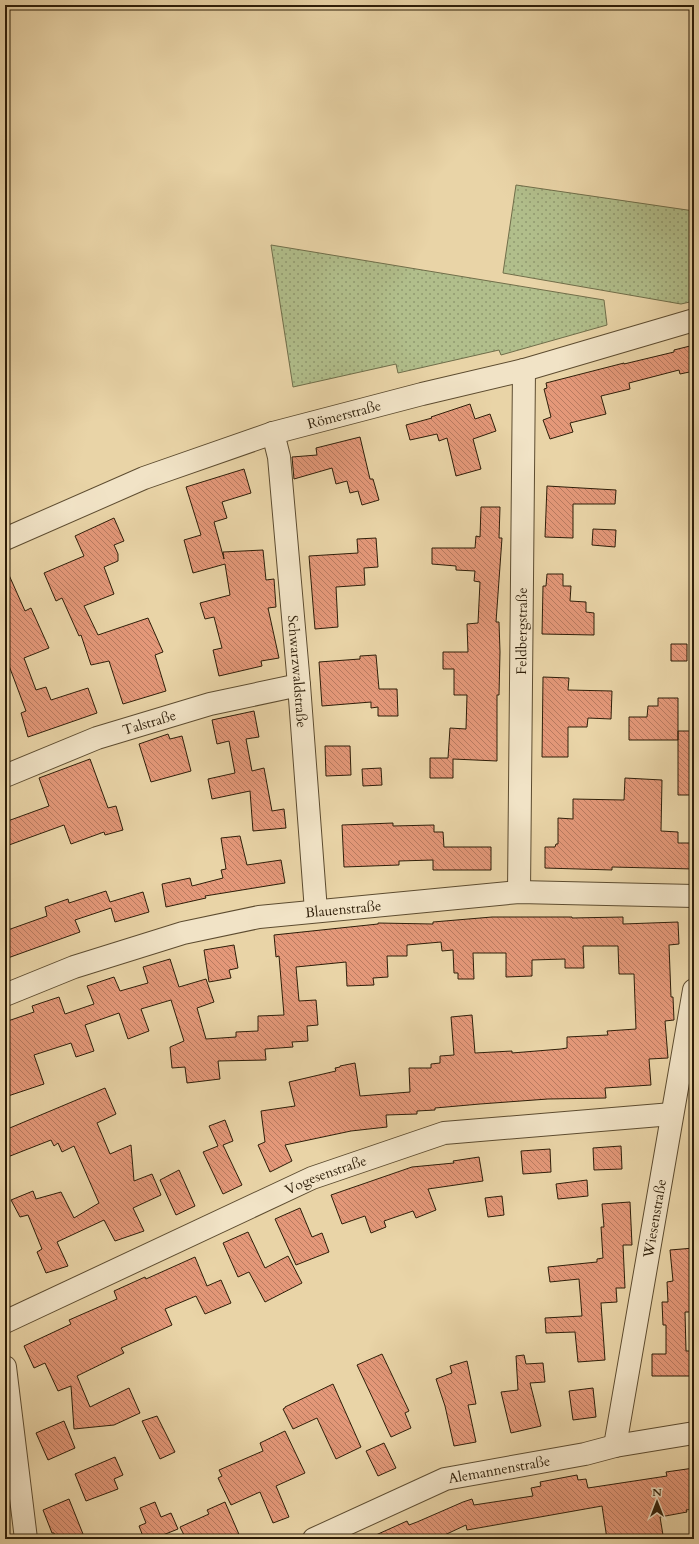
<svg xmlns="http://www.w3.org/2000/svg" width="699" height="1544" viewBox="0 0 699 1544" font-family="Cardo,serif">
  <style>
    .grass { fill: url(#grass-dots); stroke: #706e4a }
    .building { fill: url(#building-back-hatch); stroke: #2e1e09 }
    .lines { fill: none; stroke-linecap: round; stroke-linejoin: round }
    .street-casing { stroke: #5d4c30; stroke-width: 24 }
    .street { stroke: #f1e3c6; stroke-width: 22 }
    .labels { text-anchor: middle; stroke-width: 3; stroke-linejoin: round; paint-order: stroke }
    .street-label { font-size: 14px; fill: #2e1e09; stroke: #f1e3c6 }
  </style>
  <defs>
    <pattern id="grass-dots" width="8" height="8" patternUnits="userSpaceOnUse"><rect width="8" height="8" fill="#b1be8b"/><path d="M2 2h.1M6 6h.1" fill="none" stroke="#909a70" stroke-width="1.8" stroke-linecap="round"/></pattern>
    <pattern id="building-back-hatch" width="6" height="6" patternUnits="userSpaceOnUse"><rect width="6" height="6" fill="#e49879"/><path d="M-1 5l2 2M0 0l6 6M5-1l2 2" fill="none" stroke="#b97b61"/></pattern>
  </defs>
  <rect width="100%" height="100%" fill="#e9d4a7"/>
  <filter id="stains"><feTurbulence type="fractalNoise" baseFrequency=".005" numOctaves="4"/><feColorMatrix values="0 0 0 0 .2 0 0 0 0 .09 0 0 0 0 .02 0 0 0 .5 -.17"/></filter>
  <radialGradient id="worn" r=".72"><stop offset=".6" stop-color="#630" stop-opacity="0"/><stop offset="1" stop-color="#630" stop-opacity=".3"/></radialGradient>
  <!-- grass -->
  <path class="grass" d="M516,185L694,211V301L681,304L503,273Z
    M271,245L604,300L607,325L501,355L499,350L398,373L396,364L293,387Z"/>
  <!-- building -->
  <path class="building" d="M694,345V371L680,374L679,370L629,383L630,389L601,396L606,414L570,423L573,432L550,439L543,420L551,417L544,389L547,388L546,383L624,363V364L674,352V350Z
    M470,404L475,419L490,414L496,431L473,439L481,469L456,476L447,438L439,441L437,434L410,440L406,425L432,418L431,417Z
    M360,437L370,479H373L379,500L362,505L358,491L350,493L347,481L336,484L332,468L294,479L292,457L317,455L316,448Z
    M244,469L251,493L222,502L227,518L214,522L224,559L223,552L263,550L266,580L274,579L276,607L268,608L279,658L261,661L262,666L219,676L213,650L222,648L214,617L205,619L200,603L230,595L225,564L193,573L184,540L201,535L186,487Z
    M547,486L616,490L615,504H573V538L545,537Z
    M481,507H500L499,538H502L496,622H499L500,652L499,695H497V761L453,759V778H430V758H448L450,728L466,729L467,695H454V669H443V652H468L467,624L478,623L480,582L474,581L475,571L456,570V566L432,564V548H475L476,536L480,537Z
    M114,518L124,541L114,545L118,554V561L104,567L114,594L84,606L98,635L148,618L163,652L155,655L166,691L123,704L109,661L91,665L81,635L79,636L62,598L56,601L44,573L84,556L75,536Z
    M593,529L616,530L615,547L592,545Z
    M376,538L378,567L364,568L365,585L336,587L338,627L315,629L309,556L358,553L357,539Z
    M5,566L25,611L31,608L49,648L24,658L36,690L46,687L51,700L88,688L97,713L28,737L21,713L26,711L5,655Z
    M547,574H563V586H571L570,601L586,602V612L594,613V635L542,634L543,586H546Z
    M671,644H687V661H671Z
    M376,655L379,689H397L398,716H378V707L371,708V702L322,706L319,662L360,659V656Z
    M543,677L569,678L568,690L612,691L611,719L588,718L587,727H568V757H542Z
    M658,698H678V740H629V717H647L648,706H658Z
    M254,711L259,737L246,739L252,771L264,768L272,811L284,809L286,828L253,831L250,791L212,799L208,779L235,773L229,741L217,744L212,720Z
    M678,731H694V795H678Z
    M168,734L170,739L182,736L191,771L151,782L139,744Z
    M325,746H350L351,775L326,776Z
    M90,759L108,808L116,806L123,830L105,835L104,832L71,844L64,825L9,845L5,835V822L49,806L39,778Z
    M381,768L382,785L363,786L362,769Z
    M625,778L662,780L661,831L678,832V843H694V869L612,867V870L545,868V847H555L556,844H558V818L573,819V799L624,800Z
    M393,823V826L434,825V832H443L444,847H491V870H433V860L399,861V865L344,867L342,825Z
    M240,836L247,865L281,860L285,883L205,896L206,898L166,907L162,884L190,878L192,886L223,878L221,870L226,869L221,838Z
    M106,891L110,902L143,892L149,912L115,922L111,908L75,920L80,932L5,959V931L47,916L45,907L68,899L69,903Z
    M492,917H572V918L623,917V924L678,922L679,944L669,945L671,997H673L674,1020L665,1021L668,1058L649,1059L651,1085L605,1088L606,1098L548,1099L480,1104L435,1108V1110L417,1111V1114L386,1115L387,1127L351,1131L285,1145L292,1161L270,1172L258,1145L265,1142L261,1111L295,1106L289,1082L336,1071L335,1068L340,1067V1066L355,1063L360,1096L410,1092L409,1068H431V1064L440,1063V1056L454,1055L451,1017L472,1015L475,1053L512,1051V1053L561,1049L567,1048V1037L608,1035L607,1031L636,1029L634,974H619L618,946H583L584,968H565V959L532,960V976L506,977V953H473L474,979H458V973H454L453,950L442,951L441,942L407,945V956H387L388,977L373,978L374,985L347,986L346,962L296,967L299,1001L316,1000L318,1025L307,1026L308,1041L292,1042L293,1047L265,1049L266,1060L218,1061L220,1079L187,1083L185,1067L172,1068L170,1047L184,1041L171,1000L141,1009L149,1031L128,1039L119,1013L85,1025L94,1051L76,1057L71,1043L34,1055L44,1084L5,1097V1022L34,1012L32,1006L59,997L65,1014L94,1004L87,986L114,977L120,991L148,983L143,967L170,959L179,987L206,979L214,1002L197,1008L206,1039L236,1037V1032L258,1031V1016L284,1015L279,956L276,957L274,935L378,924V923L433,924V922Z
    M234,945L238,968L229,970L231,978L209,982L204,950Z
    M105,1088L116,1114L97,1123L110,1154L131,1145L134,1181L152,1174L161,1195L133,1208L144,1231L115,1241L104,1220L57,1242L68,1266L46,1273L37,1252L42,1249L28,1215L20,1217L11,1200L33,1191L36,1199L61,1192L74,1218L99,1203L74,1146L62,1152L58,1143L54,1146L51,1140L5,1158V1130Z
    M225,1120L233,1141L223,1145L242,1185L223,1194L203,1152L218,1146L209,1126Z
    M621,1146L622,1169L594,1170L593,1148Z
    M550,1149L551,1172L523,1174L521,1151Z
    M479,1157L483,1181L428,1189L436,1210L416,1218L413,1211L384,1221L386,1227L371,1233L365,1216L342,1224L331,1195L412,1167L454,1163L453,1161Z
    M179,1170L195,1206L176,1215L160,1180Z
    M587,1180L588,1196L558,1199L556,1184Z
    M502,1196L504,1215L488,1217L485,1198Z
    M630,1202L632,1245H623L625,1288H616L617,1302L601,1303L605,1360L578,1362L575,1332L546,1333L545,1318L582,1316L579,1279L550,1282L548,1267L597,1262V1259L603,1258L601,1227H604L602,1204Z
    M300,1208L312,1237L322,1233L329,1252L296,1265L275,1219Z
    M248,1232L265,1268L288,1256L302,1283L265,1302L249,1272L238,1277L223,1243Z
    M694,1248V1312H685L686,1351H694V1376H652V1354H666V1325H663L662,1302H668L667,1282L673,1281L670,1250Z
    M195,1257L207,1286L221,1280L231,1303L205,1314L196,1296L165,1309L172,1325L121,1348L124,1353L77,1376L90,1407L129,1388L140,1413L114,1425L74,1429L71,1386L58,1391L45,1363L34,1368L24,1346L71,1324L69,1320L117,1299L114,1291L145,1277L146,1279Z
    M382,1354L409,1411L405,1413L411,1428L391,1437L357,1365Z
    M524,1355L526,1364L543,1363L545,1382L530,1383L541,1426L511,1433L501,1392L518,1390L516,1356Z
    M467,1361L476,1404L468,1405L476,1442L454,1446L445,1406L436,1379L452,1373L450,1366Z
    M333,1384L361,1447L336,1459L317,1418L293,1429L283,1409L285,1408V1407Z
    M593,1388L596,1417L573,1420L569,1391Z
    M157,1416L175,1452L160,1459L142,1421Z
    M64,1421L75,1448L48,1460L36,1433Z
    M285,1431L305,1473L276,1486L289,1517L273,1523L260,1492L231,1505L218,1478L222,1476L219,1470L263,1451L260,1443Z
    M384,1443L396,1468L378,1476L366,1451Z
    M115,1457L123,1475L114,1479L118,1489L86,1501L75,1474Z
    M694,1468V1509L686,1510L687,1512L660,1517L663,1535L638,1539H607L602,1506L467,1530L466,1525L436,1539H367L407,1521L409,1525L417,1522L463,1502L472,1499L474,1505L533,1496L531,1488L541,1486L540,1482L577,1475L578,1480L586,1479L588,1488L667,1476L666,1472Z
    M69,1499L85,1539H56L54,1533H52L43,1510Z
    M155,1502L161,1517L171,1513L178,1529L153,1539H144L139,1526L146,1523L140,1508Z
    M225,1502L241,1539H186L180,1527L209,1514L207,1510Z"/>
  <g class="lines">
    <defs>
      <g id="street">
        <path id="s1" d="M273,433L279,457L299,685L316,911"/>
        <path id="s2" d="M5,539L144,478L273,433L422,394L524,370L694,320"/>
        <path id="s3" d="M5,776L97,738L210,704L299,685"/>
        <path id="s4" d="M519,892L524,370"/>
        <path id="s5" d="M5,995L74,967L183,933L259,917L519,892L694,896"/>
        <path id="s6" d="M5,1322L312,1178L444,1133L672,1114"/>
        <path d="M5,1367L26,1539"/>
        <path id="s7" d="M615,1446L694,990"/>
        <path id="s8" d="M314,1539L445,1479L585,1454L615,1446L694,1433"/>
      </g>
    </defs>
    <!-- street casing -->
    <use href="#street" class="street-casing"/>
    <!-- street -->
    <use href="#street" class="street"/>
  </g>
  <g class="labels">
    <!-- street labels -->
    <g class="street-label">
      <text dy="5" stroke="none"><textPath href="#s2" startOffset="362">Römerstraße</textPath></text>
      <text dy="5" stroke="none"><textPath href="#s4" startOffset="261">Feldbergstraße</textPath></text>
      <text dy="5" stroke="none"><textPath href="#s1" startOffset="240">Schwarzwaldstraße</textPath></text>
      <text dy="5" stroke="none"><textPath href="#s3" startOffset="154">Talstraße</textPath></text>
      <text dy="5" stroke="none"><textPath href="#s5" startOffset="351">Blauenstraße</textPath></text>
      <text dy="5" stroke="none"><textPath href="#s6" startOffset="353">Vogesenstraße</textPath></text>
      <text dy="5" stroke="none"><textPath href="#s7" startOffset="231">Wiesenstraße</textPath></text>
      <text dy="5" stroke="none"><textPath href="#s8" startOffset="199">Alemannenstraße</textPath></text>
    </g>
  </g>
  <!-- margin -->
  <rect width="699" height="1544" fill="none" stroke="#e9d4a7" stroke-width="20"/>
  <rect x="6" y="6" width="687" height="1532" fill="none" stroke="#2e1e09" stroke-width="2"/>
  <rect x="10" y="10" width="679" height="1524" fill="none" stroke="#2e1e09"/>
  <!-- north arrow -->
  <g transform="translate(657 1502)" stroke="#f1e3c6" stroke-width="3" paint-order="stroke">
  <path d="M0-3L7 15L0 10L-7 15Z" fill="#2e1e09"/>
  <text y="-6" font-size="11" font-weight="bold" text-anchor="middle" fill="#2e1e09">N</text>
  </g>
  <rect width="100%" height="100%" filter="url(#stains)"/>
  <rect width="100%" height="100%" fill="url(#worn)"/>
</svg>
